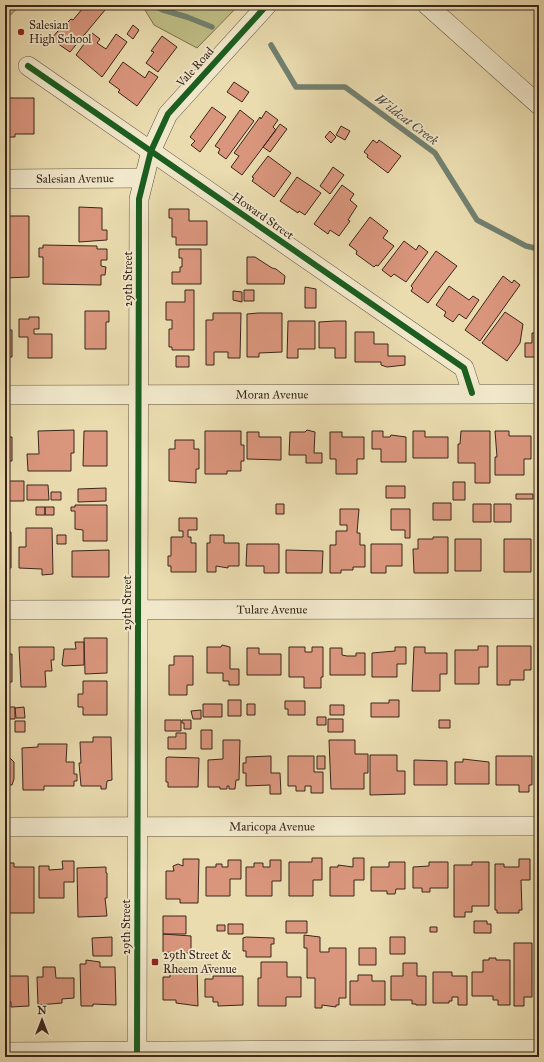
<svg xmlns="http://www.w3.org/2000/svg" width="544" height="1062" viewBox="0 0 544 1062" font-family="'IM FELL Great Primer',serif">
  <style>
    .green { fill: #bfbe85; stroke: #7c7251 }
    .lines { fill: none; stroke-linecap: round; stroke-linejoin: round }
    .stream { stroke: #728070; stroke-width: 5.5 }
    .building { fill: #da967d; stroke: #3a261d }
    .minor-casing { stroke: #665442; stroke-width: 20 }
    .minor { stroke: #f1e8cb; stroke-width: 19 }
    .cycleway-casing { stroke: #f1e8cb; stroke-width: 8 }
    .cycleway { stroke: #1b5e20; stroke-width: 6 }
    .poi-dot { fill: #8f2418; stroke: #f1e8cb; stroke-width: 1.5 }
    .labels { text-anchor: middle; stroke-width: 3.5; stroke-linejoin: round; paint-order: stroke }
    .poi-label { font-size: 12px; fill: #3a261d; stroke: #f1e8cb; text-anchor: start }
    .street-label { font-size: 12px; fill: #3a261d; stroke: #f1e8cb }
    .water-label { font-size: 13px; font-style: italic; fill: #524c40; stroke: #f1e8cb }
  </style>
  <rect width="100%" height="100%" fill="#eadcaf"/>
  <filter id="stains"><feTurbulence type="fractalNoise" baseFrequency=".005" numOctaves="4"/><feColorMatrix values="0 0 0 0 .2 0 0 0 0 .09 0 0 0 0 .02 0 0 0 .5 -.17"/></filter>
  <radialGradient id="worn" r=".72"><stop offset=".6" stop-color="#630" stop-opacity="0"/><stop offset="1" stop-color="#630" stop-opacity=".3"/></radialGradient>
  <!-- green -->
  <path class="green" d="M5,5H21L5,20Z
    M142,5H239L197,48L154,25Z"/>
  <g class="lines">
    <!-- stream -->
    <path class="stream" d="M153,5L163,10L187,17L212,27
      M271,45L296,87H345L435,153L477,220L526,246L539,249"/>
  </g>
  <!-- building -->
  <path class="building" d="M91,5H99L105,10L70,52L51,39L64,24L65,25L71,19L73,20L83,8L87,10Z
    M133,25L139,30L133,39L127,34Z
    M92,33L100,39L97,43L106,49L116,34L127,42L102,77L76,55Z
    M162,36L177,47L158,72L146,63L154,52L151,51Z
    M123,62L145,78L149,71L158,77L137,106L118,92L120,90L109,82Z
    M234,82L249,92L242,102L227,92Z
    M5,95H8V98H34V134H15V137H5Z
    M212,107L226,117L200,152L191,145L195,141L190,137Z
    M240,110L254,121L226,159L218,153L220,149L215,146Z
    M266,111L278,120L273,127L276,130L242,175L231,167L239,156L234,153L260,117L261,119Z
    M280,124L287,129L270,152L263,147Z
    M341,126L350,131L345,140L336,135Z
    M330,131L336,137L331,143L325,137Z
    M373,140L377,143L379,140L401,156L388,173L367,157L368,155L364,152Z
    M5,141H7V153H5Z
    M268,156L291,173L274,197L252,181L254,178L252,177Z
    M333,167L344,175L330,194L320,186Z
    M297,177L321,193L305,215L299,211L298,213L280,201Z
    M342,185L354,194L350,200L357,206L348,220L350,221L339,236L330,230L328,234L314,224Z
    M79,207L102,208V230H107V240L79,242Z
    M169,209H189V221H207V245H176V237H172V218H169Z
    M5,216H29V277L5,278Z
    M370,217L388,231L383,238L394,246L378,266L376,265L374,267L356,254L357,251L349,245Z
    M404,241L416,250L419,245L428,252L406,282L394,274L391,277L382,270Z
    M43,245L97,246V249H107V260H101V266L106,267L105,275H101V285L43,284V257H39V248H43Z
    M179,249H201V284H172V272H180V267H182V258H179Z
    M436,251L457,266L428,303L411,291L413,288L411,286Z
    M247,257H255L272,268L276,269L285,276L284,284H247Z
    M503,276L512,283L514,280L520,285L480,341L465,330Z
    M449,286L469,300L473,296L479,300L466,319L459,314L453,322L444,316L446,312L436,305Z
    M305,287L316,289V308H305Z
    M185,290H194V350H172V347H169V329H172V320H166V302H185Z
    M244,290H254V301H244Z
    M233,291L242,292V302L233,300Z
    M85,311H109V322H106V349H85Z
    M505,312L523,324L520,343L507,361L482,343Z
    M213,313H241L240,358H228V352H214V365H206V320H213Z
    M258,313H282V352L259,353V357H247V314Z
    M29,317H39V329H34V334H52V358H28V337H19V319H29Z
    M288,321H315V349H298V358H287Z
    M335,321H346V358H335V348H319V322Z
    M5,330H12V357H5Z
    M355,332H374V344H388V356H405V365L387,367L381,365V362H355Z
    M532,333H539V359H536V357H525V343H532Z
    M176,356H189V367H176Z
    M74,430V453H71V471H28L27,454H39L38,431Z
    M307,430L315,432L314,453H322V463H306V455H289L290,432H305Z
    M84,431H107V466H83Z
    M205,431H241V445H244V461H241V471H227V474H205Z
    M372,431H383V437H390L391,435L406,437V462H381V449H372Z
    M413,431H425V437H448V458H413Z
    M461,431H490V483H475V463H458V444H460Z
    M495,431H509V436H531V459H524V475H495V457H497Z
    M247,432H259V437H281V460L247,459Z
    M330,432H342V437H364V459H357V474H336V459H330Z
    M5,437H12V461H5Z
    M175,440H194V449H199V469H196V483L169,481V449H175Z
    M5,481H24V501H5Z
    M453,482H465V500H453Z
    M27,485H48L49,500H27Z
    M386,486H405V498H386Z
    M106,488V501L78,502V489Z
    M51,492H61V500H51Z
    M516,494H533V499H516Z
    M433,503H451V520H433Z
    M276,504H284V514H276Z
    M473,504H491V522H473Z
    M494,504H511V522H494Z
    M75,505H107V541H83V530L75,529V511H71V507H75Z
    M36,507H45V515H36Z
    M45,507H54V515H45Z
    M340,509H359L357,533H360V545H365V567H353V570H341V573H330V545H336V531H347V525H340Z
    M391,509H410V538H405V530H391Z
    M179,518H197V530H188V537H191V543H196V572H171V566H168V556H171V537H183V531H179Z
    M26,528H52L53,574L42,575V569L19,568V547H26Z
    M5,532H11V568H5Z
    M57,535H66V544H57Z
    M210,535H224V543H239V566H228V568L216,566V572H207V543H210Z
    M433,537H448V573H414L413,549H418V539H433Z
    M455,539H481V571H455Z
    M504,539H531V572H504Z
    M247,544H279V573H264V566H246Z
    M371,544H402V566H386V573H371Z
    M538,549H539V572H538Z
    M109,550V577H72V551Z
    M286,550L323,551L322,573H286Z
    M84,638H107V673L85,674Z
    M75,642H84V665L64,666L62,665L64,649H76Z
    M222,645L230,647V669H239V685H229V681H223V673H207V647H221Z
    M478,646H488V667H479V684H455V650H478Z
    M497,646H531V670H524V680H510V685H497Z
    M19,647H54V660H51L52,671H45L46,687H21Z
    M289,647H305V652H312V647H323V677H321V688H304V677H289Z
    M395,647H406V664H397V677H372V653L395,651Z
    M414,647H425V653H447V674H440V691H412Z
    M247,648H259V654H281V675H247Z
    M330,648H342V655L347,656H356V653H365V675H330Z
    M5,654H12V682H5Z
    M538,655H539V683H538Z
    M174,656H193V685H187V695H169V665H174Z
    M83,681H107V715H83V707H78V694H83Z
    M228,700H241V716H228Z
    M389,700H399V717H371V703H389Z
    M285,701H305V715H288V709H285Z
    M203,704H222V717H203Z
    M247,704H255V715H247Z
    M330,705H344V715H330Z
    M5,707H15V719H5Z
    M24,707L25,718H16L15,708Z
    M201,710V719H193L191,711Z
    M317,717H326V725H317Z
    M328,719H343V732H328Z
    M165,720H181V731H165Z
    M182,720H191V729H184V723H182Z
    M439,720H450V728H439Z
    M15,721H25V732H15Z
    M201,730H212V749H201Z
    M176,733H186V749H168V737H176Z
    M93,737H111L112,780L107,781L106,789H101V786H81L79,763H81L80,742H93Z
    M223,740H240L239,780H236L235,789H229V786H227V789H220V787H208V760L223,759Z
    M329,740H355V754H368V773H364V789H331Z
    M38,744H67L66,762H74V774H77V781H74V786H44V790H23L22,748L38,747Z
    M5,755H7L14,762V779L12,785H5Z
    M370,755H397V771H405V794L370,795Z
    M271,756V773H280L281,794H270V785L246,786V773H243V763H246V757Z
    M288,756H314V772H323V793H311V786H305V791H296V786H288Z
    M317,756H325V769H317Z
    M496,756H532V785H529V792H519V785H496Z
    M168,757L199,758L198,787H168V782H166V758Z
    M463,759L489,762V784H455V762H463Z
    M414,760L447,761V785H414Z
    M312,858H322V880H313V896H289V862H312Z
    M353,858H364V880H354V896H330V867H338V865L353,867Z
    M183,859H199L198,903H180V899H166V871H174L173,866L178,864L183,866Z
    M519,859H530V880H521L522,910H519V913H497V910H495V864H504V867H519Z
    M228,860H241V879H230V896H206V867H216V864H222V867H228Z
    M270,860H281V881H272V896H246V867H254V863H263V867H270Z
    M62,861H74V882H64V898H39V866H49V870L63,869Z
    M389,862H405V889H396L395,894H387V891H371V867H389Z
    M429,862H448V888H430V892H422V888H413V867L429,866Z
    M472,862H489V906H472V912H465V917H454V865H472Z
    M5,863H14V867H34V913H9V901H5Z
    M106,867V873H107V898H105L107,916L78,917L77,868Z
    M537,869H539V890H537Z
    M163,916H186V934H163Z
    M286,921H307V933H286Z
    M474,921H487V924H491V933H474Z
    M228,924H243V934H228Z
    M217,925H225V931H217Z
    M430,927H437V932H430Z
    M163,934L191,936V953L163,952Z
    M304,935L320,937V952H329V948H346V998H339V1005H336V1007L322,1005V1008H315V978H307V948H304Z
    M112,937V956H93L92,938Z
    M246,937L274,938V944H271V957H246V951H243V938Z
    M390,937H405V954H390Z
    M536,937H539V953H536Z
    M514,943H532V997H524V1006H514Z
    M359,948H376V965H359Z
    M489,958H496V960H510V1005H498V1000H493V996H472V972H483V960H489Z
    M86,960L100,962V967H115L116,1005L93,1004V1006H81L80,964H86Z
    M261,962H287V977H301V997H286V1006H258V978H261Z
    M403,963H417V976H426V1005H416V1004H412V1000H391V976H403Z
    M204,965H211V974H204Z
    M43,967H55L56,978H74V998L62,999V1003L38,1005L37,977H43Z
    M180,968H197L198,1006L176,1003V1000H163V977H170V972H180Z
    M433,972H452V976H467V1005H458V997H452V1001H449V1003H433Z
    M358,975H372V981H385V1005H350V981H358Z
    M5,976H28L29,1006L11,1007V1002H5Z
    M213,976H243V1005L218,1006V1002H213V997H205V979H213Z
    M538,981H539V1004H538Z"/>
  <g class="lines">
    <defs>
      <g id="minor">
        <path d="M427,5L539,105"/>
        <path d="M28,66L464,368L472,393"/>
        <path id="s1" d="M5,179L144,178"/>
        <path id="s2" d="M5,395L539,394"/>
        <path id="s3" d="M5,610L539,609"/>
        <path id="s4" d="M5,827L539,826"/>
        <path d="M5,1052L539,1049"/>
        <path d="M137,1057L139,199L151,151L168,114L267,5"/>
      </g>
    </defs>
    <!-- minor casing -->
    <use href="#minor" class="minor-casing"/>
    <!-- minor -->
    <use href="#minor" class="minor"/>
    <defs>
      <path id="cycleway" d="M28,66L464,368L472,393
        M137,1057L139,199L151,151L168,114L267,5"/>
    </defs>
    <!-- cycleway casing -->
    <use href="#cycleway" class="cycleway-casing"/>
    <!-- cycleway -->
    <use href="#cycleway" class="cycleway"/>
  </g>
  <!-- markers -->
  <g class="poi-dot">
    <circle cx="21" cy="32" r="4"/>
    <rect x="151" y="958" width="8" height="8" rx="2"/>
  </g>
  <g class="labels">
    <!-- poi labels -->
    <g class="poi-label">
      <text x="29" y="29">Salesian<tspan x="29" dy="14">High School</tspan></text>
      <text x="163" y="959">29th Street &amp;<tspan x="163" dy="14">Rheem Avenue</tspan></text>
    </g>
    <!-- street labels -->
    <g class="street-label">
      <text transform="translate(195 67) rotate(-48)" y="4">Vale Road</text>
      <text dy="4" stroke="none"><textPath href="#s1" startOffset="70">Salesian Avenue</textPath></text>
      <text transform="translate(263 216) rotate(35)" y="4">Howard Street</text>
      <text transform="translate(128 279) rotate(-90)" y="4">29th Street</text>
      <text dy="4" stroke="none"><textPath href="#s2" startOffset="267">Moran Avenue</textPath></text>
      <text transform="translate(127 603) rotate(-90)" y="4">29th Street</text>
      <text dy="4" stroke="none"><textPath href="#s3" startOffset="267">Tulare Avenue</textPath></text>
      <text dy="4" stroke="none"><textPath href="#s4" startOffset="267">Maricopa Avenue</textPath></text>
      <text transform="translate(126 927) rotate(-90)" y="4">29th Street</text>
    </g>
    <!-- water labels -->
    <g class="water-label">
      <text transform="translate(407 119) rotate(37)" y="5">Wildcat Creek</text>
    </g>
  </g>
  <!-- margin -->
  <rect width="544" height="1062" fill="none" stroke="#eadcaf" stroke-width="20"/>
  <rect x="6" y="6" width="532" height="1050" fill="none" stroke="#3a261d" stroke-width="2"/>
  <rect x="10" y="10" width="524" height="1042" fill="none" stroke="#3a261d"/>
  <!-- north arrow -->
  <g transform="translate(42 1020)" stroke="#f1e8cb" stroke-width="3" paint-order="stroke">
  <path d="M0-3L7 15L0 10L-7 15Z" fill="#3a261d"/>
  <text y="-6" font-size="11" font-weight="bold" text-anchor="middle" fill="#3a261d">N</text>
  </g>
  <rect width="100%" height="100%" filter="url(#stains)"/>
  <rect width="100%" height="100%" fill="url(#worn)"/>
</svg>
